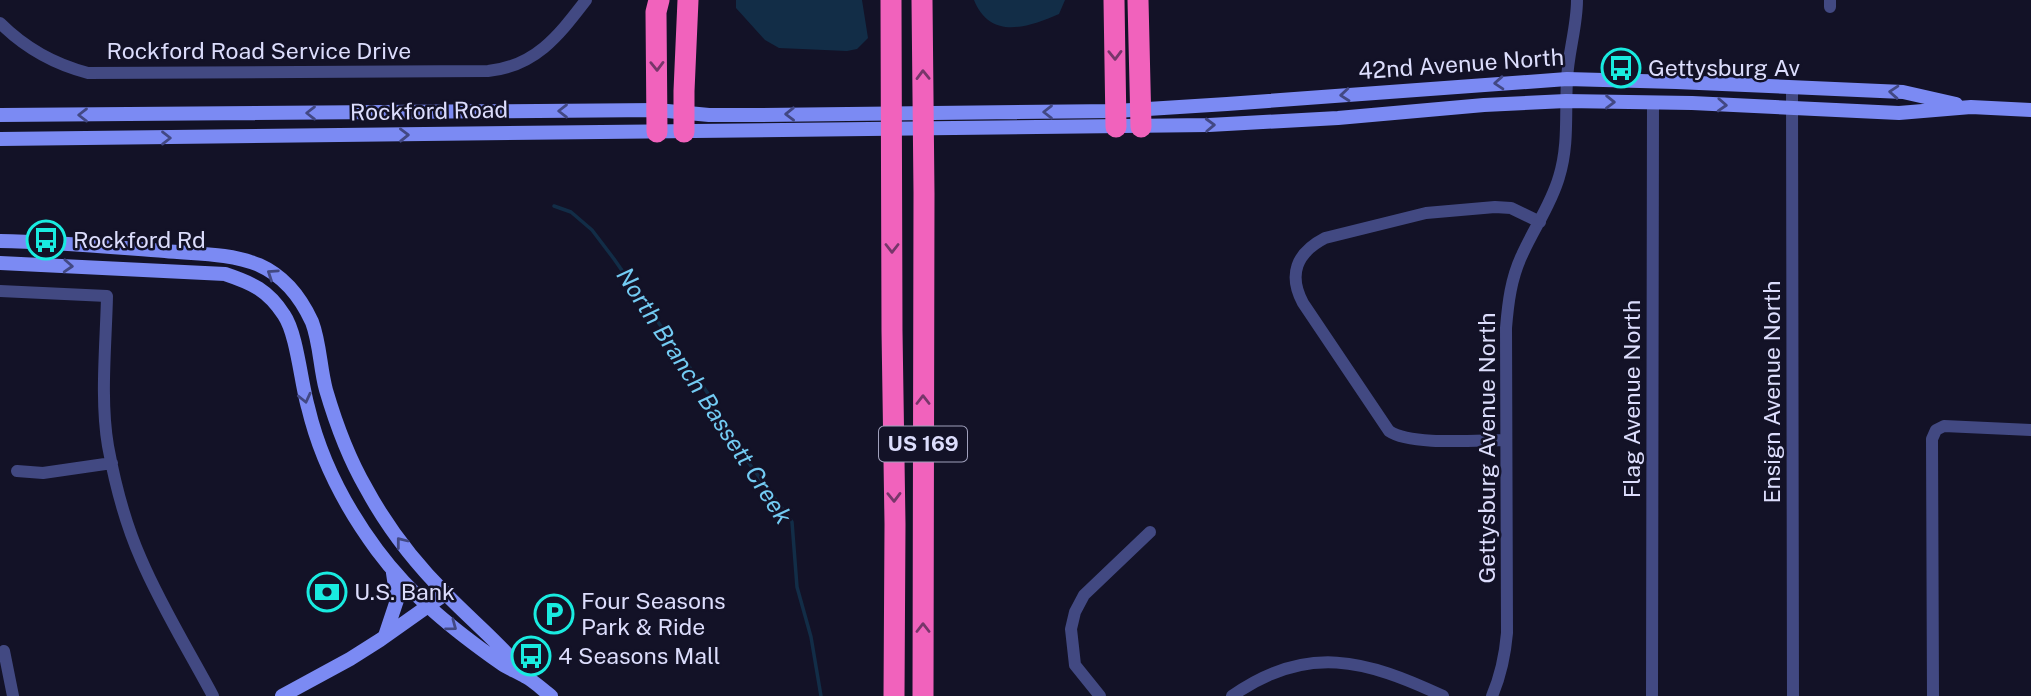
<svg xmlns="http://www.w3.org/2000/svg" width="2031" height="696" viewBox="0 0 2031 696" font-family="'Public Sans',sans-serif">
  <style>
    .water { fill: #122d47 }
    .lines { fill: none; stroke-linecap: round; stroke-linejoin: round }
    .stream { stroke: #122d47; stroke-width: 3.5 }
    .street { stroke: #424982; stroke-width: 12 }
    .secondary { stroke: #7b8af3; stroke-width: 14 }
    .highway { stroke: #f162bc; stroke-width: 21 }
    .oneway { stroke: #77366a }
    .oneway2 { stroke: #424883 }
    .labels { text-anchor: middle; stroke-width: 5; stroke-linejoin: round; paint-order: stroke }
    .shield { fill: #131227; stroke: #a0a0bc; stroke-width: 2 }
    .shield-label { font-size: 21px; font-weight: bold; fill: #dcddfc }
    .street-label { font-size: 23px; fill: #dcddfc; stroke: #131227 }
    .poi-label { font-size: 23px; fill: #dcddfc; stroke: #131227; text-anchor: start }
    .water-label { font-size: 24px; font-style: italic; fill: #73cbf3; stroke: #131227 }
  </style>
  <rect width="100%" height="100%" fill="#131227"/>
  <!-- water -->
  <path class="water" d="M736,0H862L868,38L857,49L847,51L779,48L765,40L736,8Z
    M974,0H1065L1059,14C1027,28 990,40 974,0Z"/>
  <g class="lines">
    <!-- stream -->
    <path class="stream" d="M554,206L571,212L592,230L614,259L709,395L725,428L743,455L792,522L797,587L811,637L821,696"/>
    <!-- street -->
    <path class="street" d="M1830,0V7
      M0,23C25,48 53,64 88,73L488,71C536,66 559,35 586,0
      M1792,87L1793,696
      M0,291L107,296C106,344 100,399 108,446C115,484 125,523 141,559C161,606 189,651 213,696
      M1506,440C1477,440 1411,446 1389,431L1303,303C1288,275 1296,253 1325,238L1426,213L1495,207L1511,208L1540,222
      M17,471L43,473L112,463
      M4,651L13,696
      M1100,696L1075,665L1071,629L1075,612L1084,595L1150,532
      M1232,696C1307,643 1366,660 1443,696
      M1492,696C1501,675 1505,656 1507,633L1506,328C1508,303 1511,278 1522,255C1534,228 1551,205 1559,177C1569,145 1565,113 1567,80C1568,53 1577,27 1577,0
      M1652,696L1653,102
      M1933,696L1932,439L1936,430L1944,426L2031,430"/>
    <!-- secondary -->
    <path class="secondary" d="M0,115L657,110L709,115H755L1116,111L1227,104L1567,79L1676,82L1903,92L1956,104
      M0,139L1209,125L1338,118L1484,105L1566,101L1692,103L1899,113L1971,107L2031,110
      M0,241C55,242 110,247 165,251C195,254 230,253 259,265C284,276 301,298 312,322C320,343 320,368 326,390C336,424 348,457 366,488C387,527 415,563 446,594C472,621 501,644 524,673
      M0,263L225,274C252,283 268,290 284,315C297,334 301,383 308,407C320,458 346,508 377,550C411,596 455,631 502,664C509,669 518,672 526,677C535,682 543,690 551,696
      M385,636L397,600L393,573
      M282,696L350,659L380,640L445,594"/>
    <!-- highway -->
    <path class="highway" d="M891,0L892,331L895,524L894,696
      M922,0L924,193L923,696
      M1114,0L1116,127
      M1138,0L1141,127
      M657,132L656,12L659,0
      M684,132V91L688,0"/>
  </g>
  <!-- one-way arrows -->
  <defs><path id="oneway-chevron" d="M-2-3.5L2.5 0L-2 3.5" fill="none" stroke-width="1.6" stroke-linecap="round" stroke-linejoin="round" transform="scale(1.75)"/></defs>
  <g class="oneway">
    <use href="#oneway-chevron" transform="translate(1115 55) rotate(89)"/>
    <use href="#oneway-chevron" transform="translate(657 66) rotate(89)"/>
    <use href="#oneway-chevron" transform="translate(923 75) rotate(-91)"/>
    <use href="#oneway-chevron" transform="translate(892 248) rotate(90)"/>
    <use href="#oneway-chevron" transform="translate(923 400) rotate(-90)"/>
    <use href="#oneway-chevron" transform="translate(894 497) rotate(89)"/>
    <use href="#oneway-chevron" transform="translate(923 628) rotate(-90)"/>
  </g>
  <g class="oneway2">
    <use href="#oneway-chevron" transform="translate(1499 83) rotate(176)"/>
    <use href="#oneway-chevron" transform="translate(1894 92) rotate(-176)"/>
    <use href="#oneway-chevron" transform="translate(1345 95) rotate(175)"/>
    <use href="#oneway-chevron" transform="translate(1610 102) rotate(1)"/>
    <use href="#oneway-chevron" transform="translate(1722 105) rotate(3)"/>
    <use href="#oneway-chevron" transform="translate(563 111) rotate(180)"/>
    <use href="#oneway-chevron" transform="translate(1048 112) rotate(180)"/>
    <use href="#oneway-chevron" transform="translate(311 113) rotate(180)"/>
    <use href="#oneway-chevron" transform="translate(790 114) rotate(179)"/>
    <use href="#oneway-chevron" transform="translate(83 115) rotate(-180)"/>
    <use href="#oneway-chevron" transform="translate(1210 125) rotate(-2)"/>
    <use href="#oneway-chevron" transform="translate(404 135) rotate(-1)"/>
    <use href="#oneway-chevron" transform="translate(166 138)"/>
    <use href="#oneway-chevron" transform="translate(68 266) rotate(3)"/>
    <use href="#oneway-chevron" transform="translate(272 274) rotate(-146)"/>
    <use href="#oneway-chevron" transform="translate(305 398) rotate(77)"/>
    <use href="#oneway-chevron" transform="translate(401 542) rotate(-128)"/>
    <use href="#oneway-chevron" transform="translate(452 626) rotate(37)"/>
  </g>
  <!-- icons -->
  <defs>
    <symbol id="bus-ring" viewBox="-11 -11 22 22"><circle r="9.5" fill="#131227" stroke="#19ebe0" stroke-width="1.5"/><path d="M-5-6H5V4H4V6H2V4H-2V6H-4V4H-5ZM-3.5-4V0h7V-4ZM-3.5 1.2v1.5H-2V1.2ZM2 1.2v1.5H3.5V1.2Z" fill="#19ebe0"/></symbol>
    <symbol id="bank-ring" viewBox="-11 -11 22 22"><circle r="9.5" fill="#131227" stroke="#19ebe0" stroke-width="1.5"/><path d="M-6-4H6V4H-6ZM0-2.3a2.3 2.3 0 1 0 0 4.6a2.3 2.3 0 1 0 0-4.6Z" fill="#19ebe0"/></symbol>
    <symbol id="parking-ring" viewBox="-11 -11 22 22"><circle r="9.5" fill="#131227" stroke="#19ebe0" stroke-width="1.5"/><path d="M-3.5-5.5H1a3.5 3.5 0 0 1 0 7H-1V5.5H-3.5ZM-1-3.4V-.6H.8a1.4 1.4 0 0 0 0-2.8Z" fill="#19ebe0"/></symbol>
  </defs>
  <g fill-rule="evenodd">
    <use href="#bus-ring" x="1599" y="46" width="44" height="44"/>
    <use href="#bus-ring" x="24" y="218" width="44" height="44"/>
    <use href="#bank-ring" x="305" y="570" width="44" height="44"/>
    <use href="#parking-ring" x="532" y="592" width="44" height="44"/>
    <use href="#bus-ring" x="509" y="634" width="44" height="44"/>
  </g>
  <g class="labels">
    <!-- shield labels -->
    <rect class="shield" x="879" y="426.5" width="88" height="35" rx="5"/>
    <g class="shield-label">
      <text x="923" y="451">US 169</text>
    </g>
    <!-- street labels -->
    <g class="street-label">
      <text x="259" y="59">Rockford Road Service Drive</text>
      <text transform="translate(1461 64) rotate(-4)" y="8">42nd Avenue North</text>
      <text transform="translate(429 111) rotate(-1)" y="8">Rockford Road</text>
      <text transform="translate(1772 392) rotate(-90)" y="8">Ensign Avenue North</text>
      <text transform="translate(1632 399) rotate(-90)" y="8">Flag Avenue North</text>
      <text transform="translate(1487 448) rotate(-90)" y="8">Gettysburg Avenue North</text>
    </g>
    <!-- poi labels -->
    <g class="poi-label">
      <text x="1648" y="76">Gettysburg Av</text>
      <text x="73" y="248">Rockford Rd</text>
      <text x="354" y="600">U.S. Bank</text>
      <text x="581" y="609">Four Seasons<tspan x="581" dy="26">Park &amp; Ride</tspan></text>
      <text x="558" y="664">4 Seasons Mall</text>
    </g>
    <!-- water labels -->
    <g class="water-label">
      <text transform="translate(704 396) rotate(57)" y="8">North Branch Bassett Creek</text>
    </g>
  </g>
</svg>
